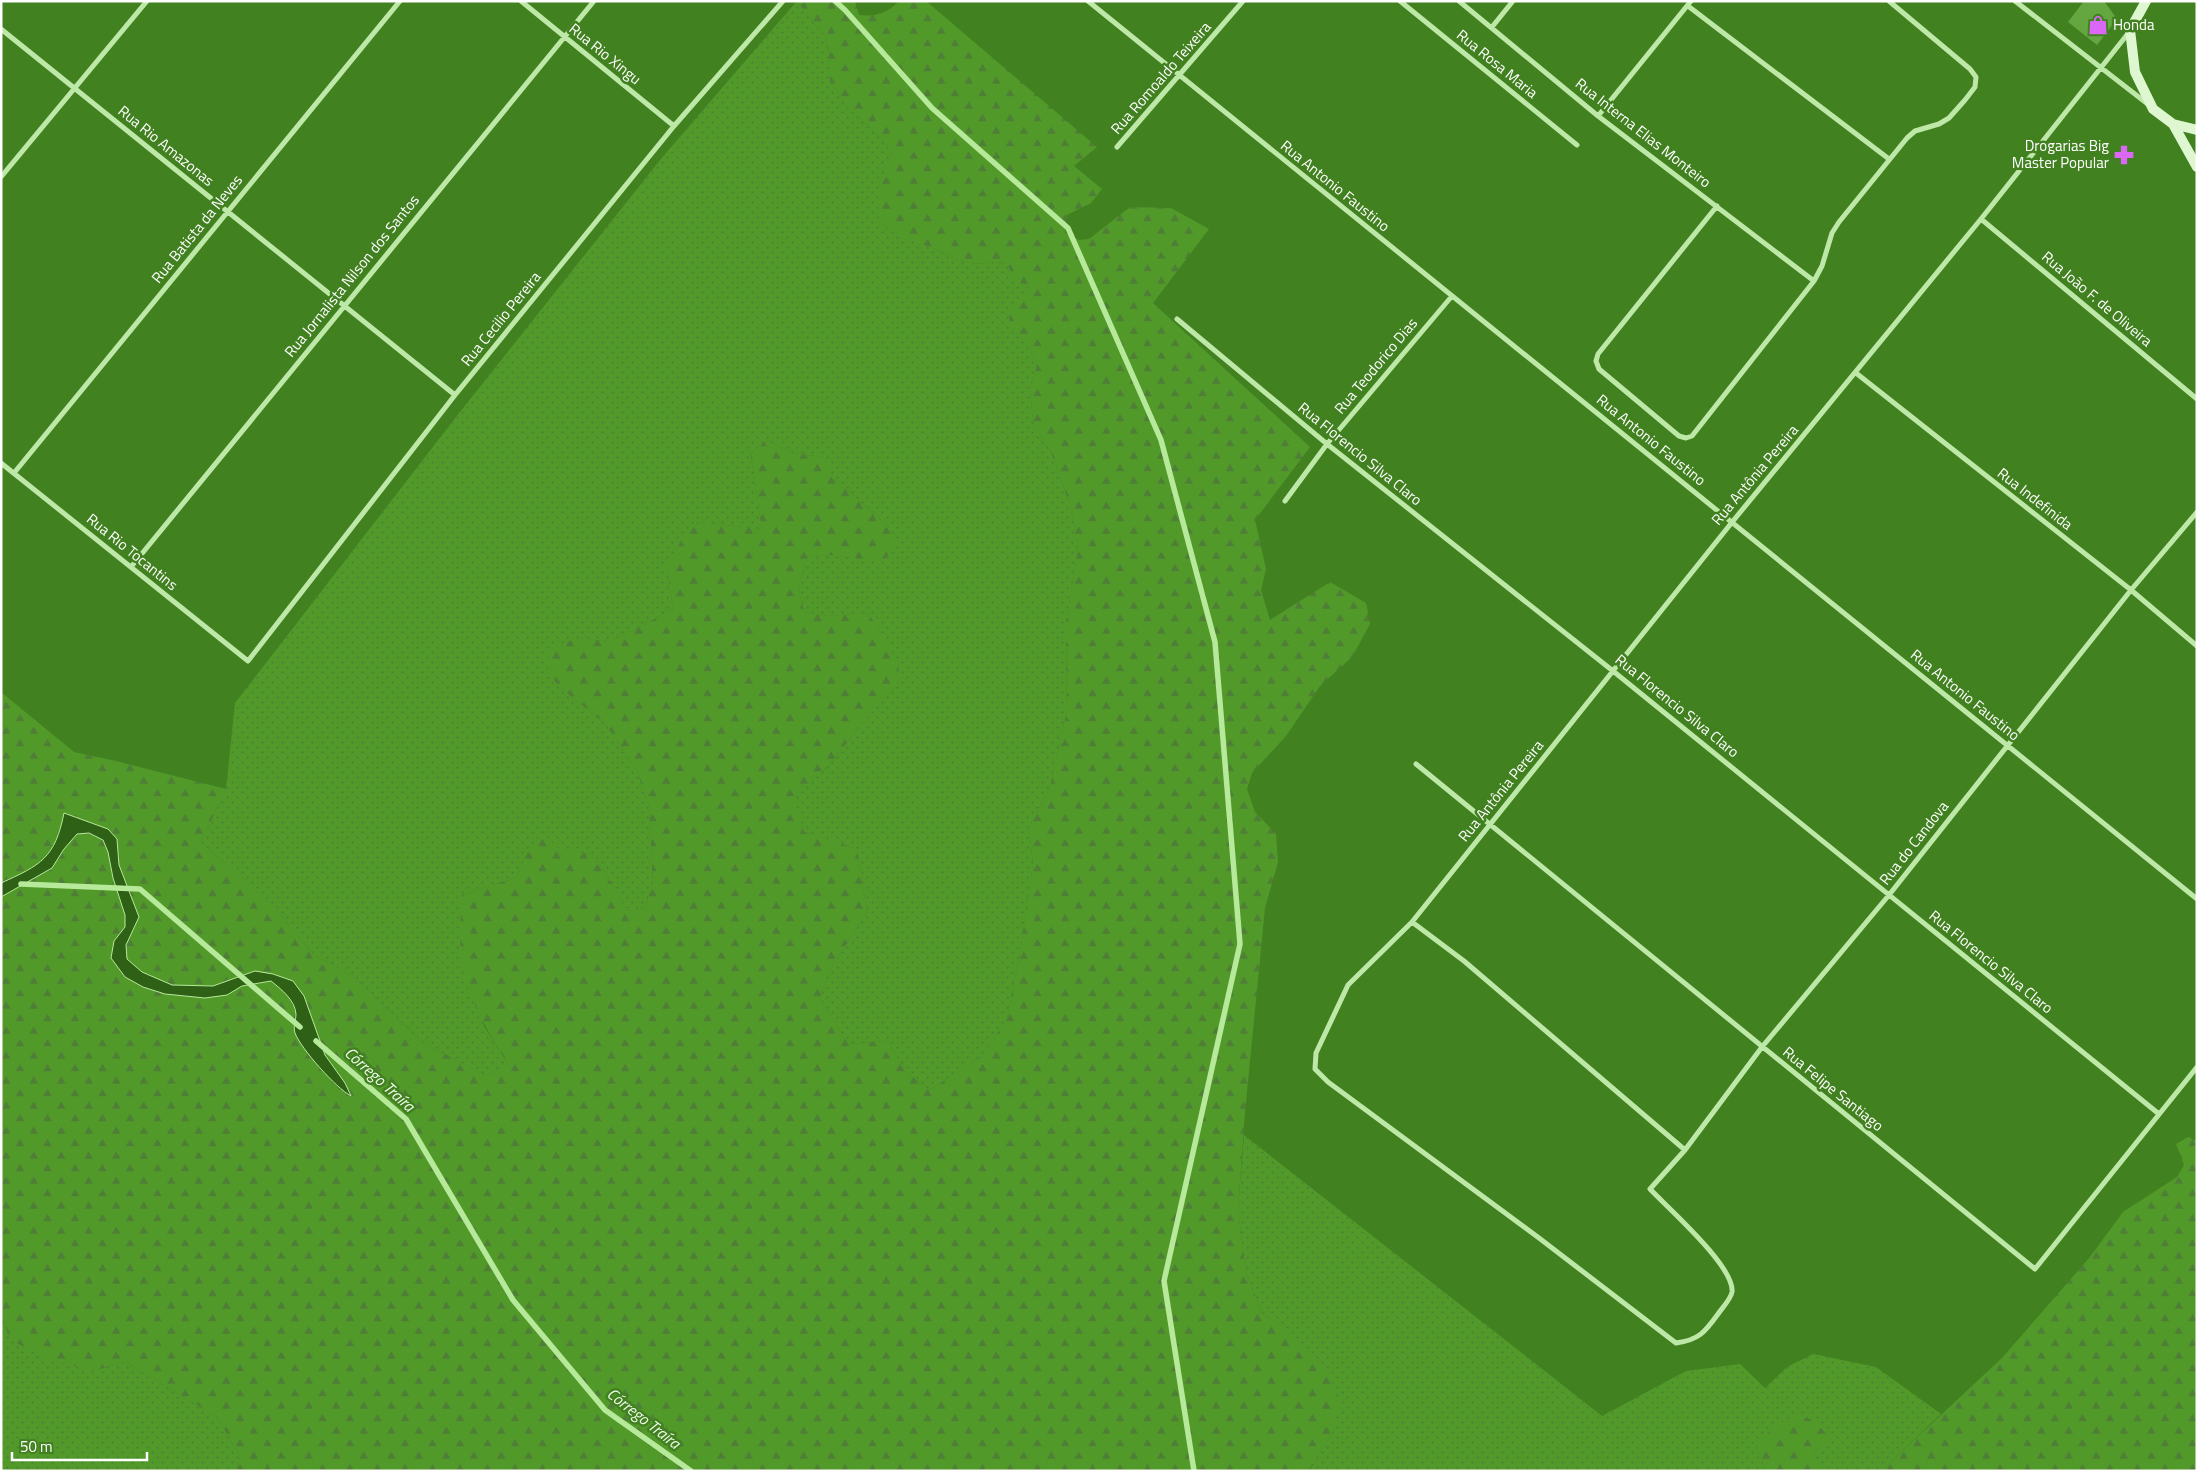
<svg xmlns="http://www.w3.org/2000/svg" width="2198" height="1472" viewBox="0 0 2198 1472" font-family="'Titillium Web',sans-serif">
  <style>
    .grass { fill: url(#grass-dots) }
    .forest { fill: url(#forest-firs) }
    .water { fill: #2e6116; stroke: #b7e99a }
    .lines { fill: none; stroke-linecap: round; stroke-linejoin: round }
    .stream { stroke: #b7e99a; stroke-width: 5.5 }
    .building { fill: #64a741 }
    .minor { stroke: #bee8a7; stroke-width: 5 }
    .secondary { stroke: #def7d1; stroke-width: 10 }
    .labels { text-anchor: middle; stroke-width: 5; stroke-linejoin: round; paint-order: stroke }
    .poi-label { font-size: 15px; fill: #fff; stroke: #418120; text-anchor: start }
    .street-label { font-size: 15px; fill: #fff; stroke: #418120 }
    .water-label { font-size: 16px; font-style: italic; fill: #f1fbec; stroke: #418120 }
  </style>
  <defs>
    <pattern id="grass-dots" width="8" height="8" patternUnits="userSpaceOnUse" patternTransform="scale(1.25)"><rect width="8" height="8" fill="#519a2a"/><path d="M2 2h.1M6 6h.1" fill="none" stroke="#4f7f36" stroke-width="1.8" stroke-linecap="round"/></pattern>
    <pattern id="forest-firs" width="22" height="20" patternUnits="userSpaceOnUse" patternTransform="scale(1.25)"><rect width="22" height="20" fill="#519a2a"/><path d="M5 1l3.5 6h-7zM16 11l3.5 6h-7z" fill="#4f7f36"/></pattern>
  </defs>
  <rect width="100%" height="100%" fill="#418120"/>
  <!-- grass -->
  <path class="grass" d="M797,1L826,38L829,52L830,82L846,106L869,126L892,152L889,164L934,248L955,258L976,264L995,262L1008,263L1034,290L1028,339L1037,366L1030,389L1033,422L1052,454L1072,510L1078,549L1066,623L1067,711L1050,787L1029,828L1033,864L1020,953L1007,1019L981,1057L930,1090L905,1071L888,1041L848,1044L820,998L829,971L867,912L857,849L804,832L792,799L825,769L854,734L869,613L828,616L804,612L798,587L808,556L835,555L890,528L850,492L838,485L823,457L793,453L767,440L751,455L762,529L698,522L667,567L673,608L646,624L609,642L578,638L557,685L605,723L637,771L649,806L653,881L645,908L627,911L605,872L591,854L531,846L515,878L462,895L484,1026L510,1067L486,1075L423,1043L353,976L314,955L272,905L201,842L226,789L235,703L456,417L660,160Z
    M1244,1135L1602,1416L1686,1371L1740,1364L1765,1388L1787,1367L1813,1354L1876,1367L1941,1414L1881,1471H1830L1812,1454L1829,1437L1756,1445L1766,1471H1309L1333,1431L1288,1329L1263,1315L1246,1273L1238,1210Z
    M1,1314L10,1339L91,1371L126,1362L217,1417L240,1456L237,1471H1Z"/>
  <!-- forest -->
  <path class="forest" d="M797,1H855L859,15C875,17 888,13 899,1H926L1097,147L1074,166L1102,189L1091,203L1067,215L1065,233L1079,240L1089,239L1130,207L1171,208L1209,229L1153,303L1310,447L1255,520L1266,569L1261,590L1270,620L1330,582L1366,603L1370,624L1352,657L1320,686L1286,736L1252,773L1247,789L1255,812L1276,834L1278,862L1265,908L1245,1112L1238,1210L1246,1273L1263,1315L1288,1329L1327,1374L1340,1399L1333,1431L1309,1471H237L240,1456L217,1417L126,1362L91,1371L39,1356L10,1339L1,1314V897L52,868L64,849L77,834L89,833L103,840L108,852L113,878L125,915V927L114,941L125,977L227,995L242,986L271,981L286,992L296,1012L295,1033L311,1057L340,1090L345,1083L325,1055L304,996L255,971L213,986L172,985L142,972L127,959L126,945L139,917L119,865L117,839L108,829L64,813C54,858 41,865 1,883V692L74,752L116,761L226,789L201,842L272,905L314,955L353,976L423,1043L486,1075L509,1066C492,1038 473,1009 465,976C458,951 460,922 462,895L515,878L531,846L542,833L559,849L591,854L605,872L627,911L645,908L653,881L649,806L637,771L605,723L557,685L545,662L554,647L578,638L609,642L646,624L673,608L667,567L683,537L699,522L762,529L751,454L767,440L793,453L823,457L838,485L850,492L890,528L895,548L882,562L835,555L808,556L798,587L804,612L828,616L868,613L889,644L901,677L825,769L793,799L804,832L857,849L867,912L829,971L820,998L848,1044L888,1041L905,1071L930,1090L981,1057L1007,1019L1020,953L1033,864L1029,828L1050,787L1067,711L1066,623L1078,549L1072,510L1052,454L1033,422L1030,389L1037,366L1028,340L1009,328L1010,307L1033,290L1012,279L1008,263L995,262L976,264L955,258L934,248L900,237L881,224L878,191L892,152L869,126L846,106L830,82L829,52L826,38Z
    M2188,1137L2197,1141V1471H1881L2002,1358L2090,1257L2123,1212L2177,1177L2184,1165L2176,1144Z
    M1796,1415L1813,1420L1830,1437L1812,1454L1830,1471H1766L1756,1445L1774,1427Z"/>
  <!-- water -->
  <path class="water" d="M64,813L108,829L117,839L119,865L139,917L126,945L127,959L142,972L172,985L213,986L255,971L273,974L293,981L304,996L325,1055L345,1083L351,1096C336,1088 301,1049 295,1033C293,1028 296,1020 296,1014C295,1000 281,989 271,981L242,986L227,995L205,998L165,994L143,987L125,977L111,958L114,941L125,927V915L113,878L108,852L103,840L89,833L77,834L64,849L52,868L1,897V883C41,865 55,858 64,813Z"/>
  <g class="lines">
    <!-- stream -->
    <path class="stream" d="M835,1L845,10L932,108L1068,228L1161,440L1215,642L1240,944L1164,1281L1194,1471
      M21,884L140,889L300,1027
      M316,1041L406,1119L513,1300L605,1410L691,1471"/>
  </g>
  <!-- building -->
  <path class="building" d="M2084,1H2104L2117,19L2097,45L2068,22Z"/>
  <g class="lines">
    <!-- minor -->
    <path class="minor" d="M521,1L674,126
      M1088,1L2197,899
      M1400,1L1577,145
      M1459,1L1598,116L1814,281
      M2015,1L2149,105
      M1688,6L1889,159
      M1492,27L1513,1
      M1,29L455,395
      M1598,116L1691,1
      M1117,147L1243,1
      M1,177L147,1
      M1717,206L1598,354L1596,361L1599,369L1679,436L1686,438L1692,436L1814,281L1822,266L1832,233L1839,222L1907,138L1915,131L1939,124L1949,118L1965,100L1975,87L1976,77L1970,69L1889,1
      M1981,219L2197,399
      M1177,319L1327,444L1613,671L2159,1114
      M1856,373L2131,590L2197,646
      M1,463L248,661L455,395L674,126L783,1
      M14,473L400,1
      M1285,501L1327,444L1452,296
      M131,567L594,1
      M1416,764L2035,1269L2197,1067
      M1412,922L1348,985L1316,1053L1315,1069L1328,1082L1539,1238L1676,1343C1699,1340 1705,1332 1718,1314C1722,1308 1731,1299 1732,1292C1735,1267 1669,1209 1650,1189L1685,1150L1762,1047L1889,895L2131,590L2197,512
      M1685,1150L1464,961L1412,922L1733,521L1981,219L2130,31"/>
    <!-- secondary -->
    <path class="secondary" d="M2146,1L2130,30L2135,72L2153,109L2173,124L2197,167
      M2173,124L2197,130"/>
  </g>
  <!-- icons -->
  <defs>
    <symbol id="shop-bare" viewBox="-9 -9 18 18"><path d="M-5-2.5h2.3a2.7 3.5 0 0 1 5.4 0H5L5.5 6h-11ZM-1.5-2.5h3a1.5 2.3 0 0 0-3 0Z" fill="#da67f5" stroke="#418120" stroke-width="2.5" paint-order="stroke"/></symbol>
    <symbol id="pharmacy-bare" viewBox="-9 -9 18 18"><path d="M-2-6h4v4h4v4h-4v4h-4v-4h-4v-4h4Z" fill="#da67f5" stroke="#418120" stroke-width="2.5" paint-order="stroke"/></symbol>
  </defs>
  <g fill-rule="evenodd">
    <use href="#shop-bare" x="2084" y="11" width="28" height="28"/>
    <use href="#pharmacy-bare" x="2110" y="141" width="28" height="28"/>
  </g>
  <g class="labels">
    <!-- poi labels -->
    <g class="poi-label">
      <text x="2113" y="30">Honda</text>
      <text x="2109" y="151" text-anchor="end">Drogarias Big<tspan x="2109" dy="17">Master Popular</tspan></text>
    </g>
    <!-- street labels -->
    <g class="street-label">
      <text transform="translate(605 54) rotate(39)" y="5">Rua Rio Xingu</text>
      <text transform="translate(1497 64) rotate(39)" y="5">Rua Rosa Maria</text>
      <text transform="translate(1161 78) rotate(-49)" y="5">Rua Romoaldo Teixeira</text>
      <text transform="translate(1643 133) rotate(38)" y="5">Rua Interna Elias Monteiro</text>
      <text transform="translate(166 146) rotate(39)" y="5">Rua Rio Amazonas</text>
      <text transform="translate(1335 186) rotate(39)" y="5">Rua Antonio Faustino</text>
      <text transform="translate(197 229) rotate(-51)" y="5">Rua Batista da Neves</text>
      <text transform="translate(352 276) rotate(-51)" y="5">Rua Jornalista Nilson dos Santos</text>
      <text transform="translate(2097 299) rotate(40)" y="5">Rua João F. de Oliveira</text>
      <text transform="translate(501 319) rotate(-51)" y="5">Rua Cecilio Pereira</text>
      <text transform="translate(1376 366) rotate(-50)" y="5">Rua Teodorico Dias</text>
      <text transform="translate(1651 440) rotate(39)" y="5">Rua Antonio Faustino</text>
      <text transform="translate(1360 454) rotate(39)" y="5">Rua Florencio Silva Claro</text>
      <text transform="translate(1755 475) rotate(-50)" y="5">Rua Antônia Pereira</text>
      <text transform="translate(2035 499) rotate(38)" y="5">Rua Indefinida</text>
      <text transform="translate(132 552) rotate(39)" y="5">Rua Rio Tocantins</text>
      <text transform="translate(1965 695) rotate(39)" y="5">Rua Antonio Faustino</text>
      <text transform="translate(1677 706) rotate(39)" y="5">Rua Florencio Silva Claro</text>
      <text transform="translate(1501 791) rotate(-51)" y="5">Rua Antônia Pereira</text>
      <text transform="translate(1914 843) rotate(-52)" y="5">Rua do Candova</text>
      <text transform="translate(1991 962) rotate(39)" y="5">Rua Florencio Silva Claro</text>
      <text transform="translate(1833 1089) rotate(39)" y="5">Rua Felipe Santiago</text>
    </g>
    <!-- water labels -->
    <g class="water-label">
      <text transform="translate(380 1079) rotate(42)" y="6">Córrego Traíra</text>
      <text transform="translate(644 1418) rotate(38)" y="6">Córrego Traíra</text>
    </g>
  </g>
  <!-- border -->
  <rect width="2198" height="1472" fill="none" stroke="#ffffff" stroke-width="5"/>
  <!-- scale -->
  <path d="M12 1452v8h135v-8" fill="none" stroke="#ffffff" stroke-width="2.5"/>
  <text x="20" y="1452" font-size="15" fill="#ffffff" stroke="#418120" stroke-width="4" paint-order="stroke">50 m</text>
</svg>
